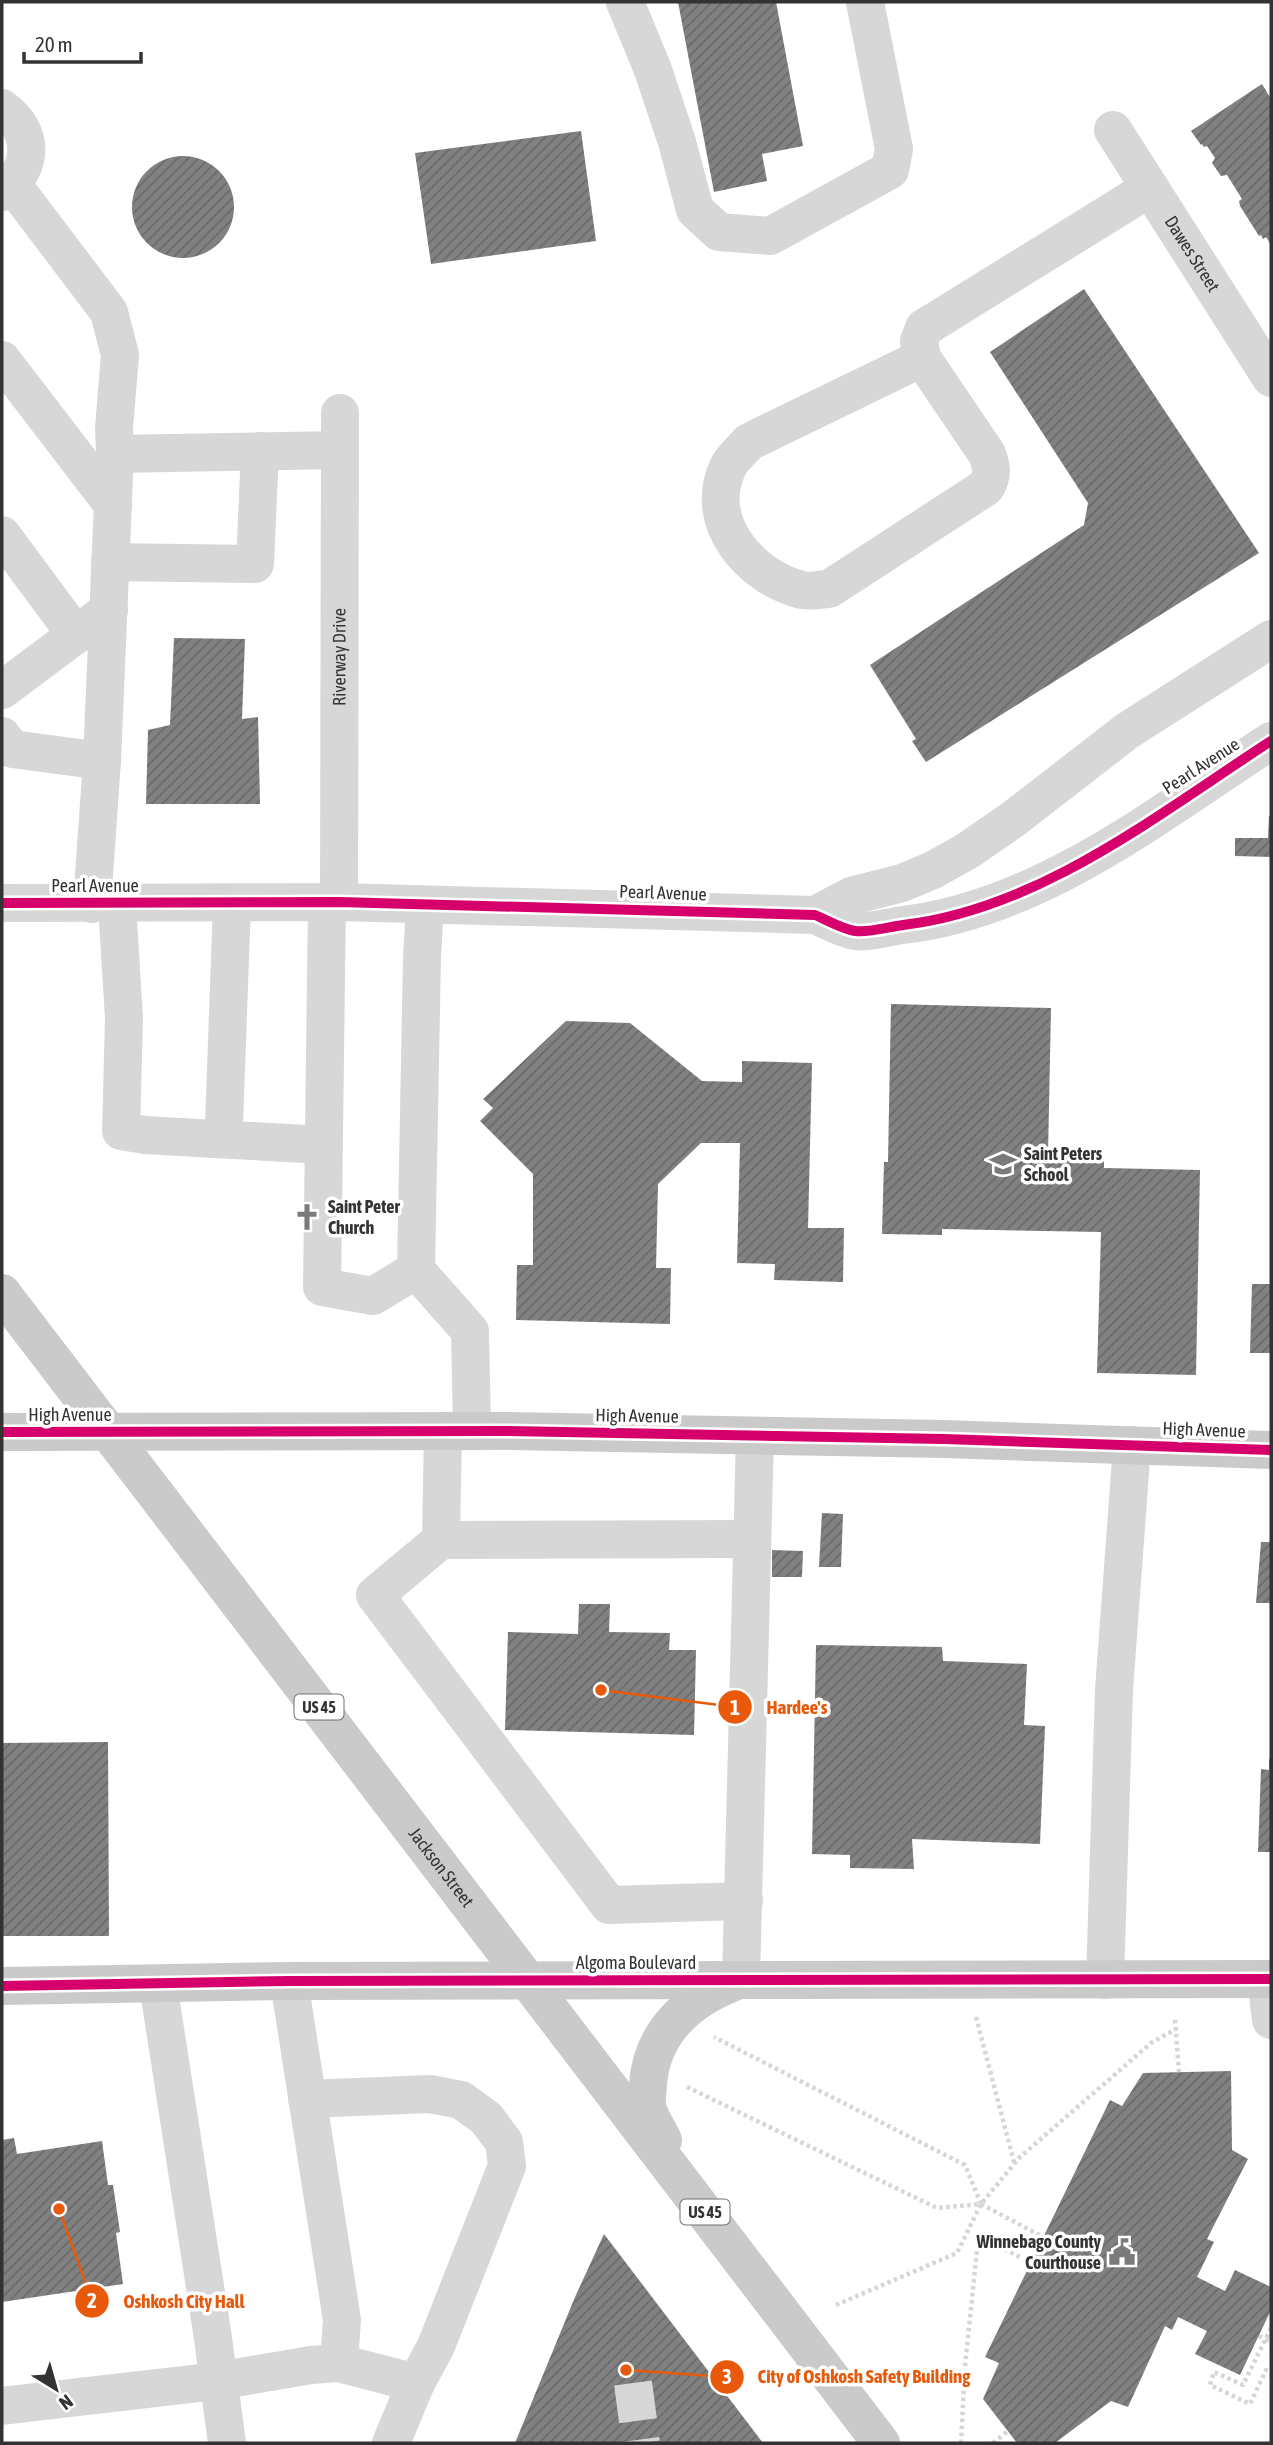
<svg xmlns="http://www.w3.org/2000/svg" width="1273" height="2445" viewBox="0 0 1273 2445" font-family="'Asap Condensed',sans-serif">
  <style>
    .building { fill: url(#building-hatch) }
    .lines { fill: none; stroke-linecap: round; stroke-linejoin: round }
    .minor-tunnel { stroke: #d6d6d6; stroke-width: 38; stroke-dasharray: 38 19; stroke-linecap: butt }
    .path { stroke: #d6d6d6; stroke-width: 4.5; stroke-dasharray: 3.5 3.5; stroke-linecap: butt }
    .minor { stroke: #d7d7d7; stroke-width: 38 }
    .major { stroke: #cacaca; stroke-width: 38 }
    .cycleway-casing { stroke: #fff; stroke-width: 15 }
    .cycleway { stroke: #d6006c; stroke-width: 10 }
    .labels { text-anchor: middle; stroke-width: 7; stroke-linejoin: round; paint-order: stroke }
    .shield { fill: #fff; stroke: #707070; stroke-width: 2 }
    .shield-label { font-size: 16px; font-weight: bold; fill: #333 }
    .street-label { font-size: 18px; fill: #333; stroke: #fff }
    .poi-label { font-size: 18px; font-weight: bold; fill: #333; stroke: #fff; text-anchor: start }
    .leader { fill: none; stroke: #e8590c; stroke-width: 2.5 }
    .callout-dot { fill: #e8590c; stroke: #fff; stroke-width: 2.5 }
    .mark-label { font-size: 21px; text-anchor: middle; font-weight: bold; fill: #fff }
    .callout-label { font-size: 19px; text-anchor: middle; font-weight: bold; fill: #e8590c; stroke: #fff; stroke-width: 7; stroke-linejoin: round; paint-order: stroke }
  </style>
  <defs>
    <pattern id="building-hatch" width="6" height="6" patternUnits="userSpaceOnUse" patternTransform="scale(1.75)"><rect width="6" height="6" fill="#818181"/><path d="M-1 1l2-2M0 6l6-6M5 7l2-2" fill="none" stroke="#6a6a6a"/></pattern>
  </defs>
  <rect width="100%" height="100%" fill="#fff"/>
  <!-- building -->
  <path class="building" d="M678,2H776L803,146L762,154L767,181L714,192Z
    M1262,84L1271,99V245L1266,237L1263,239L1261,235L1259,236L1240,206L1239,201L1242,199L1227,175L1221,176L1212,163L1215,158L1207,146L1204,147L1202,144L1201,145L1191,131Z
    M581,131L596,241L431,264L415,153Z
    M132 207a51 51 0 1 1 102 0a51 51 0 1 1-102 0Z
    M1084,289L1259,553L926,762L912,741L916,739L870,665L1084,525L1088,503L990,352Z
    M174,638L245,639L242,719L258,717L260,804H146L148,730L170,725Z
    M1269,816H1271V857L1235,856V838H1268Z
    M891,1004L1051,1008L1048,1155L1104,1156V1168L1200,1170L1196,1375L1097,1373L1101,1232L942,1229V1235L882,1234L884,1162H888Z
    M566,1021L630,1023L702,1081L742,1082V1061L812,1063L808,1228H844L843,1282L774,1280L775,1264L737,1263L740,1143H701L658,1184L656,1268H671L670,1324L516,1320L517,1265H533V1174L480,1121L493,1108L483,1099Z
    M1252,1284H1271V1353H1250Z
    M822,1513L843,1514L841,1567H819Z
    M1261,1542H1271V1603H1256Z
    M772,1550L803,1551L802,1577H772Z
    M579,1604H610L609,1632L670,1633L669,1650H696L694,1735L505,1730L508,1632L578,1634Z
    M816,1645L942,1647L943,1661L1027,1664L1024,1725L1045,1726L1040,1844L912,1839L914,1869L850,1868V1855L812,1854Z
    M108,1742L109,1936H2V1743Z
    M1269,1759L1271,1760V1852H1258L1261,1769L1269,1770Z
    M1231,2071L1232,2150L1248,2159L1207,2239L1214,2242L1197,2277L1225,2291L1235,2270L1271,2287V2310L1240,2375L1195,2354L1207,2331L1178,2317L1172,2330L1165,2326L1128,2407L1111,2401L1055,2443H1017L983,2399L999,2363L985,2357L1110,2100L1122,2106L1143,2073Z
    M14,2138L17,2154L102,2141L108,2185H113L120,2232L116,2233L123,2284L2,2302V2140Z
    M604,2234L763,2443H515L575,2297Z"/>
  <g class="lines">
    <!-- minor-tunnel -->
    <path class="minor-tunnel" d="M633,2383L641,2443"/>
    <!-- path -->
    <path class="path" d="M976,2017L1014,2162
      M1175,2020L1179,2072
      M687,2087L937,2208L981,2204L965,2165L714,2037
      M981,2204L1043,2237
      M836,2305L957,2253L981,2204L1019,2158L1151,2043L1176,2029
      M1271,2328L1243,2385L1214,2372L1210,2385L1250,2404L1266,2370L1271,2372
      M1259,2336L1271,2342
      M961,2443L965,2366L977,2250L983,2238L1031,2263
      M993,2443L1008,2431"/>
    <!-- minor -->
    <g class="minor">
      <path d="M625,2L653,70L677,142L695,210L719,232L770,236L890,170L894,149L865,2"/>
      <path d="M2,108C35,132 34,168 2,192"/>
      <path id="s1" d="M1113,130L1271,378"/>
      <path d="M12,184L109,312L120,355L114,428L115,454L102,761L92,904"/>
      <path d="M922,358L749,442C742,450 732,458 728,467C702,522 750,577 802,590C810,592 821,589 829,589L986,487C993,475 992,467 987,454L922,358L919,341L924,328L1150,188"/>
      <path d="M2,360L113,505"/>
      <path d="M115,454L340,450"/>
      <path d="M2,535L76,635"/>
      <path d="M110,562L255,564L260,451"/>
      <path d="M2,690L109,610"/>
      <path d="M2,736L12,749L102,761"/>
      <path d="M327,902L322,1287L373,1296L416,1270L422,958L425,905"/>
      <path id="s2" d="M339,902L340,413"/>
      <path d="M2,903L339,902L815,915C827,920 842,929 855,931C869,933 888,927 903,925C1040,909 1158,814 1271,741"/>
      <path d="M117,904L124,1018L121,1131L145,1135L215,1139L224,1124L232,903"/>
      <path d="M815,915L851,896L902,883L933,870L967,851L1012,820L1127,731L1271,639"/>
      <path d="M215,1139L324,1145"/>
      <path d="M416,1270L470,1331L472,1431"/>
      <path d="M443,1431L441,1540L375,1595L609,1905L744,1901"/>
      <path d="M441,1540L752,1539"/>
      <path d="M741,1979L755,1436"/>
      <path d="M1266,1979L1271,2020"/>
      <path d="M1105,1980L1114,1690L1132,1445"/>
      <path d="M289,1981L342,2320L339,2363"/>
      <path d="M158,1984L213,2338L227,2443"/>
      <path d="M307,2099L430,2094L461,2100L486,2118L504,2142L507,2166L436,2346L416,2383L391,2443"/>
      <path d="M2,2406L217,2381L311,2365L339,2363L416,2383"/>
    </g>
    <!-- major -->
    <g class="major">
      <path id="s3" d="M2,1293L881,2443"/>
      <path d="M2,1432L507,1431L944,1439L1271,1450"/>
      <path d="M2,1986L289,1981L1271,1979"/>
      <path d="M663,2140C658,2130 649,2117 647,2106C646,2099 648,2090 648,2084C652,2032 688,2000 734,1982"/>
    </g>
    <defs>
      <path id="cycleway" d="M2,903L339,902L815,915C827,920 842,929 855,931C869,933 888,927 903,925C1040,909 1158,814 1271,741
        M2,1432L507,1431L944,1439L1271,1450
        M2,1986L289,1981L1271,1979"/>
    </defs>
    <!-- cycleway casing -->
    <use href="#cycleway" class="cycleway-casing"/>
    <!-- cycleway -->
    <use href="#cycleway" class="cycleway"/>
  </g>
  <!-- icons -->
  <defs>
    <symbol id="school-bare" viewBox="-9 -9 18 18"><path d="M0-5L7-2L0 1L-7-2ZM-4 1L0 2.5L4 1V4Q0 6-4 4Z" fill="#7a7a7a" stroke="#fff" stroke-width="2.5" paint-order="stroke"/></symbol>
    <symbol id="church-bare" viewBox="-9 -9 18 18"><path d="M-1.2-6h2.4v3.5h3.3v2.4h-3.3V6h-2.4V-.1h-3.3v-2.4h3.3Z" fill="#7a7a7a" stroke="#fff" stroke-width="2.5" paint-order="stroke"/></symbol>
    <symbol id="civic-bare" viewBox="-9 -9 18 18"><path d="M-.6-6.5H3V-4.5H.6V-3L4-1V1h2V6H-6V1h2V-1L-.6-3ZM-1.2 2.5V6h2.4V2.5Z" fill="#7a7a7a" stroke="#fff" stroke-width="2.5" paint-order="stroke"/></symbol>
  </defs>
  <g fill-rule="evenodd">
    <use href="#school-bare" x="984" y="1145" width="38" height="38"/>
    <use href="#church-bare" x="288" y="1198" width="38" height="38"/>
    <use href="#civic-bare" x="1103" y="2233" width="38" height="38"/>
  </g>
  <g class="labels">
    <!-- shield labels -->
    <g class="shield">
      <rect x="294.5" y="1694.5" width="49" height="25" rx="5"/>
      <rect x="680.5" y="2199.5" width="49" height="25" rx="5"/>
    </g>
    <g class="shield-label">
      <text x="319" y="1713">US 45</text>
      <text x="705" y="2218">US 45</text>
    </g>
    <!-- street labels -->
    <g class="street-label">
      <text dy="6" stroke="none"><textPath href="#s1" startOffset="147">Dawes Street</textPath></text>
      <text dy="6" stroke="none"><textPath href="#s2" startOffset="245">Riverway Drive</textPath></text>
      <text transform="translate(1201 766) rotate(-33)" y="6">Pearl Avenue</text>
      <text x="95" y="892">Pearl Avenue</text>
      <text transform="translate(663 893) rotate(2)" y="6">Pearl Avenue</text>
      <text x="70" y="1421">High Avenue</text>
      <text transform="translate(637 1416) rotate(1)" y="6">High Avenue</text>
      <text transform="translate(1204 1430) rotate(2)" y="6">High Avenue</text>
      <text dy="6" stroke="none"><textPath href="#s3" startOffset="723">Jackson Street</textPath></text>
      <text x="636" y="1969">Algoma Boulevard</text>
    </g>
    <!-- poi labels -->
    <g class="poi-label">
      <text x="1024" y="1160">Saint Peters<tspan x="1024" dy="21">School</tspan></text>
      <text x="328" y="1213">Saint Peter<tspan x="328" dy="21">Church</tspan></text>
      <text x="1101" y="2248" text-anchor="end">Winnebago County<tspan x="1101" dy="21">Courthouse</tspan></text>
    </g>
  </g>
  <!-- callouts -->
  <path class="leader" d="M601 1690L735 1707M59 2209L92 2301M626 2370L727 2377"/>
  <g class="callout-dot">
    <circle cx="601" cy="1690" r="7"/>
    <circle cx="59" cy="2209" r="7"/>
    <circle cx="626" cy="2370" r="7"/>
    <circle cx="735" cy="1707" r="18"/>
    <circle cx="92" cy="2301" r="18"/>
    <circle cx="727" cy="2377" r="18"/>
  </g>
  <g class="mark-label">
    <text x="735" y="1715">1</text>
    <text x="92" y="2308">2</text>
    <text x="727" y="2384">3</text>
  </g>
  <g class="callout-label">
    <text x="797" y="1714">Hardee's</text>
    <text x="184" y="2308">Oshkosh City Hall</text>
    <text x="864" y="2383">City of Oshkosh Safety Building</text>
  </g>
  <!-- border -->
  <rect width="1273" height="2445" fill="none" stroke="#333333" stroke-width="7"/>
  <!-- north arrow -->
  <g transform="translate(56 2389) rotate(143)" stroke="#ffffff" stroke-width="5" paint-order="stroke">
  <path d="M0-5L12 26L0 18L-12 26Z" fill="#333333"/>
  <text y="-10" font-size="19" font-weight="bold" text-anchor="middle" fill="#333333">N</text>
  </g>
  <!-- scale -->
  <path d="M24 52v10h117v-10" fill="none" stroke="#333333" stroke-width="3.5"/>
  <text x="35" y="52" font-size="21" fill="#333333" stroke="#ffffff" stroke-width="5" paint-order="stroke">20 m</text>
</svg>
